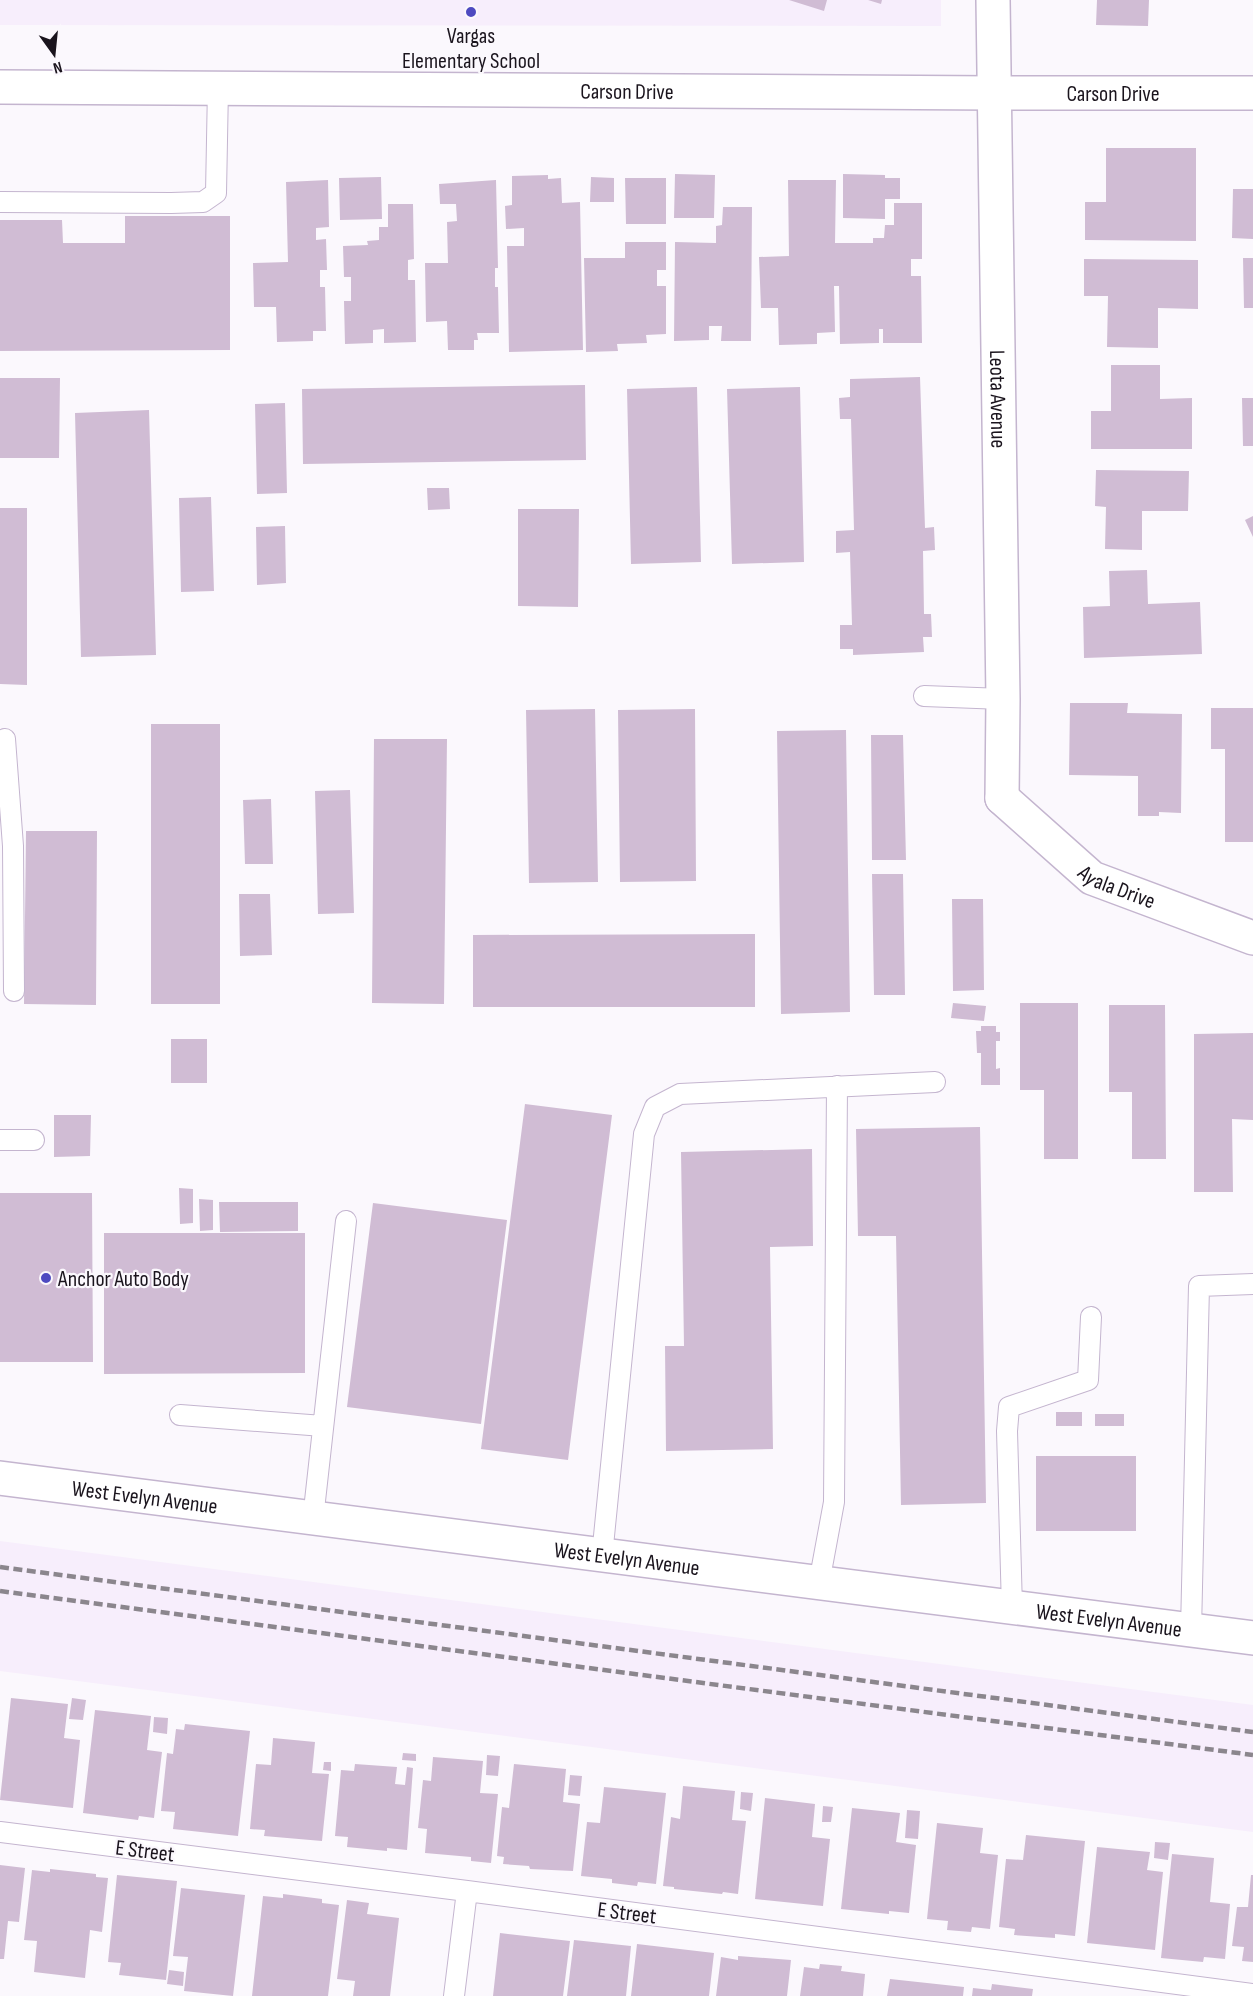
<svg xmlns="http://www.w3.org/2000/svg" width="1253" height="1996" viewBox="0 0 1253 1996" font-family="'Sofia Sans Condensed',sans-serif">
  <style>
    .built { fill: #f7eefc }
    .building { fill: #d0bcd4 }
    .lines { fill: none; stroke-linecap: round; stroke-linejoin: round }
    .service-casing { stroke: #c4b5cf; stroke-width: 22 }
    .minor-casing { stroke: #c4b5cf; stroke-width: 36 }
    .tertiary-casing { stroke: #c4b5cf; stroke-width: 36 }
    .secondary-casing { stroke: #c4b5cf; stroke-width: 36 }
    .service { stroke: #fff; stroke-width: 20 }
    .minor { stroke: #fff; stroke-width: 33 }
    .tertiary { stroke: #fff; stroke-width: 33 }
    .secondary { stroke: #fff; stroke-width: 33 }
    .rail { stroke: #8b868d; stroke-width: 4.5; stroke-dasharray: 9 4.5; stroke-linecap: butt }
    .poi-dot { fill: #4e4ac0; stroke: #fbf8fd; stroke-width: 2 }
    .labels { text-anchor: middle; stroke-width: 4.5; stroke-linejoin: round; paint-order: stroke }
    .poi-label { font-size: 22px; fill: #1a141d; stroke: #fbf8fd }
    .street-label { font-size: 22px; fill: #1a141d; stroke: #fbf8fd }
  </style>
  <rect width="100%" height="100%" fill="#fbf8fd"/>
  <!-- built -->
  <path class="built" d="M0,0H941V26L0,25Z
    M0,1541L1253,1705V1832L0,1671Z"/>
  <!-- building -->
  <path class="building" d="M789,0H827L824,11Z
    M868,0H882L881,4Z
    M1097,0H1149L1148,26L1096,25Z
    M1106,148H1196V241L1085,240V202H1106Z
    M675,174L715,175L714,218H674Z
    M843,174L885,175V178H900V199H885V219L843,218Z
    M548,175V179L561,178L562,203L580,202L583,350L509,352L507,246H524V228L506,229L505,206L512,205V176Z
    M381,177L382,219L340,220L339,178Z
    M591,177L614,178V202H590Z
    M625,178H666V224H626Z
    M328,180L329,227L316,228V240L326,239L327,270H320V287H325L326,331H313V341L277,342L276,307H254L253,263L288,262L286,182Z
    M496,180L498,268H495V287H498L499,333H477L478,340H474V350H448L447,321L426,322L425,263H448L447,222L457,221L456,204H440L439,184Z
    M788,180H836L835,243H873V238H884L885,225H894V203H922V259H911V276H921L922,343H883V329H879V343L840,344L839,286H834L835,332L817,333V344L779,345L778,308H761L759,257L789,256Z
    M1233,189H1253V239L1232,238Z
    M388,204H413L414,259L408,260V280H415L416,342L384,343V329L373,330V343L345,344L344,301H351V277H344L343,246L368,245L367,241L379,240V227H388Z
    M723,207H752L751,341H721L722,326H709V340L674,341L675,242L716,243V226L722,225Z
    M125,216H230V350L0,351V220H62L63,243H125Z
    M625,242H666V270H657V286H666V334L646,335L647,343L617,344L618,351L586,352L584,258H625Z
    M1243,258H1253V308H1244Z
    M1084,259L1198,260V309L1158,308V348L1107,347L1108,296H1084Z
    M1111,365H1160V399L1192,398V449H1091V411H1111Z
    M920,377L925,528L934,527L935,550L923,551L924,614H931L932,637H923L924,652L853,655V649H840V625H852L850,552L836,553V531L854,530L851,419H840L839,398L850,397V379Z
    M0,378H60L59,458H0Z
    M585,385L586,460L303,464L302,389Z
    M697,387L701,562L631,564L627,389Z
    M800,387L804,562L732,564L727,389Z
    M1242,398H1253V446H1243Z
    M285,403L287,493L257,494L255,404Z
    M149,410L156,655L81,657L75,413Z
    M1096,470L1189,471L1188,511H1142V550L1105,549L1106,507L1095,506Z
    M427,488H449L450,509L428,510Z
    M211,497L214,591L181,592L179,498Z
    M0,508H27V685L0,684Z
    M518,509H579L578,607L518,606Z
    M1253,516V537L1245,520Z
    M285,526L286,583L257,585L256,527Z
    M1147,570L1148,604L1200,602L1202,654L1084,658L1083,607L1110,606L1109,571Z
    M1070,703H1128L1127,713L1182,714L1181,813L1159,812V816H1138V776L1069,775Z
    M1211,708H1253V842H1225V749H1211Z
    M595,709L598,882L529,883L526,710Z
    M695,709L696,881L620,882L618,710Z
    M151,724H220V1004H151Z
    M846,730L850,1012L781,1014L777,731Z
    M871,735H903L906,860H872Z
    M374,739H447L444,1004L372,1003Z
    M350,790L354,913L318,914L315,791Z
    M271,799L273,864H245L243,800Z
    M26,831H97L96,1005L24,1004Z
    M872,874H903L905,995H874Z
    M239,894H270L272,955L240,956Z
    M952,899H983L984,990L953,991Z
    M755,934V1007H473V935Z
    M953,1003L986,1006L984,1021L951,1018Z
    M1020,1003H1078V1159H1044V1090H1020Z
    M1109,1005H1165L1166,1159H1132V1092H1109Z
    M981,1026H996V1032H1000V1041H996V1069L1000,1068V1085H981V1053H977L976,1031H981Z
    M1253,1033V1120L1232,1119L1233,1192H1194V1034Z
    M171,1039H207V1083H171Z
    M525,1104L612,1115L568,1460L481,1449Z
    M54,1115H91L90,1156L54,1157Z
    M980,1127L986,1503L901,1505L896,1236H858L856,1129Z
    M812,1149L813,1246L770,1247L773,1449L666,1451L665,1346H684L681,1152Z
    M179,1188L193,1189V1223L180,1224Z
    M0,1193H92L93,1362H0Z
    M199,1199L213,1200V1230L200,1231Z
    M219,1202H298V1231L220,1232Z
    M373,1203L507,1220L481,1424L347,1407Z
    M104,1233H305V1373L104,1374Z
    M1056,1412H1082V1426H1056Z
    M1095,1414H1124V1426H1095Z
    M1036,1456H1136V1531H1036Z
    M11,1698L68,1704L64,1738L80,1740L73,1808L0,1800Z
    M72,1698L86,1700L83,1720L69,1719Z
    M95,1710L151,1716L147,1750L162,1752L154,1818L139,1816L138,1820L83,1813Z
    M154,1717L168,1718L167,1734L153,1732Z
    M185,1724L250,1731L238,1836L173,1829L175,1812L161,1811L167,1753L173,1754L176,1729L184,1730Z
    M273,1738L315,1742L312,1773L329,1774L322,1841L264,1836L265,1830L250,1829L256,1764L271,1765Z
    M403,1753L416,1754V1761L402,1760Z
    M487,1755L500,1756L498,1776L486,1775Z
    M433,1757L483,1761L480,1793L498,1794L491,1863L471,1861V1857L425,1853L427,1829L418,1828L423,1780L431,1781Z
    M324,1762H331V1771L323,1770Z
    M355,1764L397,1767L395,1784L405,1785L407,1767L413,1768L407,1850L387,1848V1851L347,1847L348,1837L335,1836L341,1770L354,1771Z
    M514,1764L566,1769L563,1802L580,1804L573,1871L530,1869L529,1866L503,1864L504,1857L497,1856L502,1807L509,1808Z
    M570,1775L582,1776L580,1796L568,1795Z
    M683,1786L735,1791L732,1820L746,1821L738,1894L723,1892L722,1894L674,1889V1887L663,1886L671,1817L680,1819Z
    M604,1787L666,1793L656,1884L638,1882L637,1886L612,1883V1879L581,1876L587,1822L600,1823Z
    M741,1792L753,1793L751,1811L740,1809Z
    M765,1798L815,1804L812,1837L830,1839L823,1906L755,1899Z
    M823,1806L833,1807L831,1822H822Z
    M852,1808L900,1813L896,1842L916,1845L909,1913L889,1911V1914L841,1909Z
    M907,1810L920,1811L918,1839L905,1838Z
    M937,1823L983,1828L980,1853L998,1855L990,1929L972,1927L971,1932L947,1930L948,1921L927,1919Z
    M1026,1835L1085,1841L1075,1936L1055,1934V1938L1014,1935L1015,1929L999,1927L1006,1859L1023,1860Z
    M1155,1842L1170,1843L1168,1860L1154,1858Z
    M1097,1847L1150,1852L1147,1870L1163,1872L1155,1950L1087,1943Z
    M1172,1854L1214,1858L1210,1902L1230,1904L1225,1959L1204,1957L1203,1962L1161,1958Z
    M0,1865L25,1868L19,1922L8,1921L4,1959H0Z
    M50,1869L96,1874V1877L108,1878L102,1932L90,1930L85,1978L34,1972L37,1941L24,1940L32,1870L50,1872Z
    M117,1875L177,1881L166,1980L119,1975L121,1963L108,1962Z
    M1251,1875H1253V1962L1242,1961L1244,1947L1232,1946L1237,1907H1248Z
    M181,1888L245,1895L233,1996L184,1991L188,1957L173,1956Z
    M283,1894L322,1899V1903L339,1905L328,1996H252L263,1896L283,1898Z
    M347,1900L369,1903L367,1914L399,1918L390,1996H353L355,1981L337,1979Z
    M500,1933L570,1941L563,1996H493Z
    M574,1940L631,1946L626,1996H567Z
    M637,1944L714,1953L709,1996H631Z
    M738,1956L791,1960L787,1996H716L721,1957L738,1960Z
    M820,1964L842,1966L841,1971L865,1974L863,1996H800L804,1967L819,1969Z
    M169,1970L184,1972L183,1986L167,1984Z
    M890,1979L964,1987L963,1996H887Z
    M992,1984L1033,1989L1032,1996H972L973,1988L991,1990Z"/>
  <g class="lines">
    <defs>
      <path id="service" d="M0,202L171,203L203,202L216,193L218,87
        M924,696L1003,699
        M5,739L13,846L14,991
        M0,1140H34
        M180,1415L323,1426
        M313,1519L346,1221
        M602,1556L644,1134L655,1107L680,1094L935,1082
        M819,1583L834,1502L837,1086
        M1012,1608L1007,1431L1009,1407L1088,1380L1091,1317
        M1191,1630L1199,1286L1253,1284
        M0,1832L467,1891L1253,1994
        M454,1996L467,1891"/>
      <g id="minor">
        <path id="s1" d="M0,87L994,93H1253"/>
        <path id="s2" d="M1002,798L1092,878L1253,938"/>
      </g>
      <g id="tertiary">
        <path id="s3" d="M993,0L1003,699L1002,798"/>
      </g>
      <g id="secondary">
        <path id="s4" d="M0,1478L1253,1638"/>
      </g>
    </defs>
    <!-- service casing -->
    <use href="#service" class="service-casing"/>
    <!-- minor casing -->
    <use href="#minor" class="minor-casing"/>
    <!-- tertiary casing -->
    <use href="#tertiary" class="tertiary-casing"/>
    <!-- secondary casing -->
    <use href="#secondary" class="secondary-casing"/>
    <!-- service -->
    <use href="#service" class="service"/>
    <!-- minor -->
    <use href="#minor" class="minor"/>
    <!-- tertiary -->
    <use href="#tertiary" class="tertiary"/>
    <!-- secondary -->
    <use href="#secondary" class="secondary"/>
    <!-- rail -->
    <path class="rail" d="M0,1567L1253,1732
      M0,1591L1253,1755"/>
  </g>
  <!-- markers -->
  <g class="poi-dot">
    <circle cx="471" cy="12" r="6"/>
    <circle cx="46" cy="1278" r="6"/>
  </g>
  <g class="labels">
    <!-- poi labels -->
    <g class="poi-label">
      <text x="471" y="43">Vargas<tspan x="471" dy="25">Elementary School</tspan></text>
      <text x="58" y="1286" text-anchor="start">Anchor Auto Body</text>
    </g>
    <!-- street labels -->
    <g class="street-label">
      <text dy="8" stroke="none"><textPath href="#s1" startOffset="627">Carson Drive</textPath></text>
      <text dy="8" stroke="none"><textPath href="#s1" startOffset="1113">Carson Drive</textPath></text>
      <text dy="8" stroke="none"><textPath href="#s3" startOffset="399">Leota Avenue</textPath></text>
      <text dy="8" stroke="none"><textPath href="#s2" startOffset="147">Ayala Drive</textPath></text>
      <text dy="8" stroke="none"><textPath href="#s4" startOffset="146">West Evelyn Avenue</textPath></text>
      <text dy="8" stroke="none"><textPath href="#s4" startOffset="632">West Evelyn Avenue</textPath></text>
      <text dy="8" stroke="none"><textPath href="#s4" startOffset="1118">West Evelyn Avenue</textPath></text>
      <text transform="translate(145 1850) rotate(7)" y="8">E Street</text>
      <text transform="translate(627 1912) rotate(7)" y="8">E Street</text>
    </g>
  </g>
  <!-- north arrow -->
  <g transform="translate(54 54) rotate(165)" stroke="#fbf8fd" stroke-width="4.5" paint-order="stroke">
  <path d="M0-4.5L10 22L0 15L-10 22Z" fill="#1a141d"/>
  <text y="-9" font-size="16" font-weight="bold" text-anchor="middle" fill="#1a141d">N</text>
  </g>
</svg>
